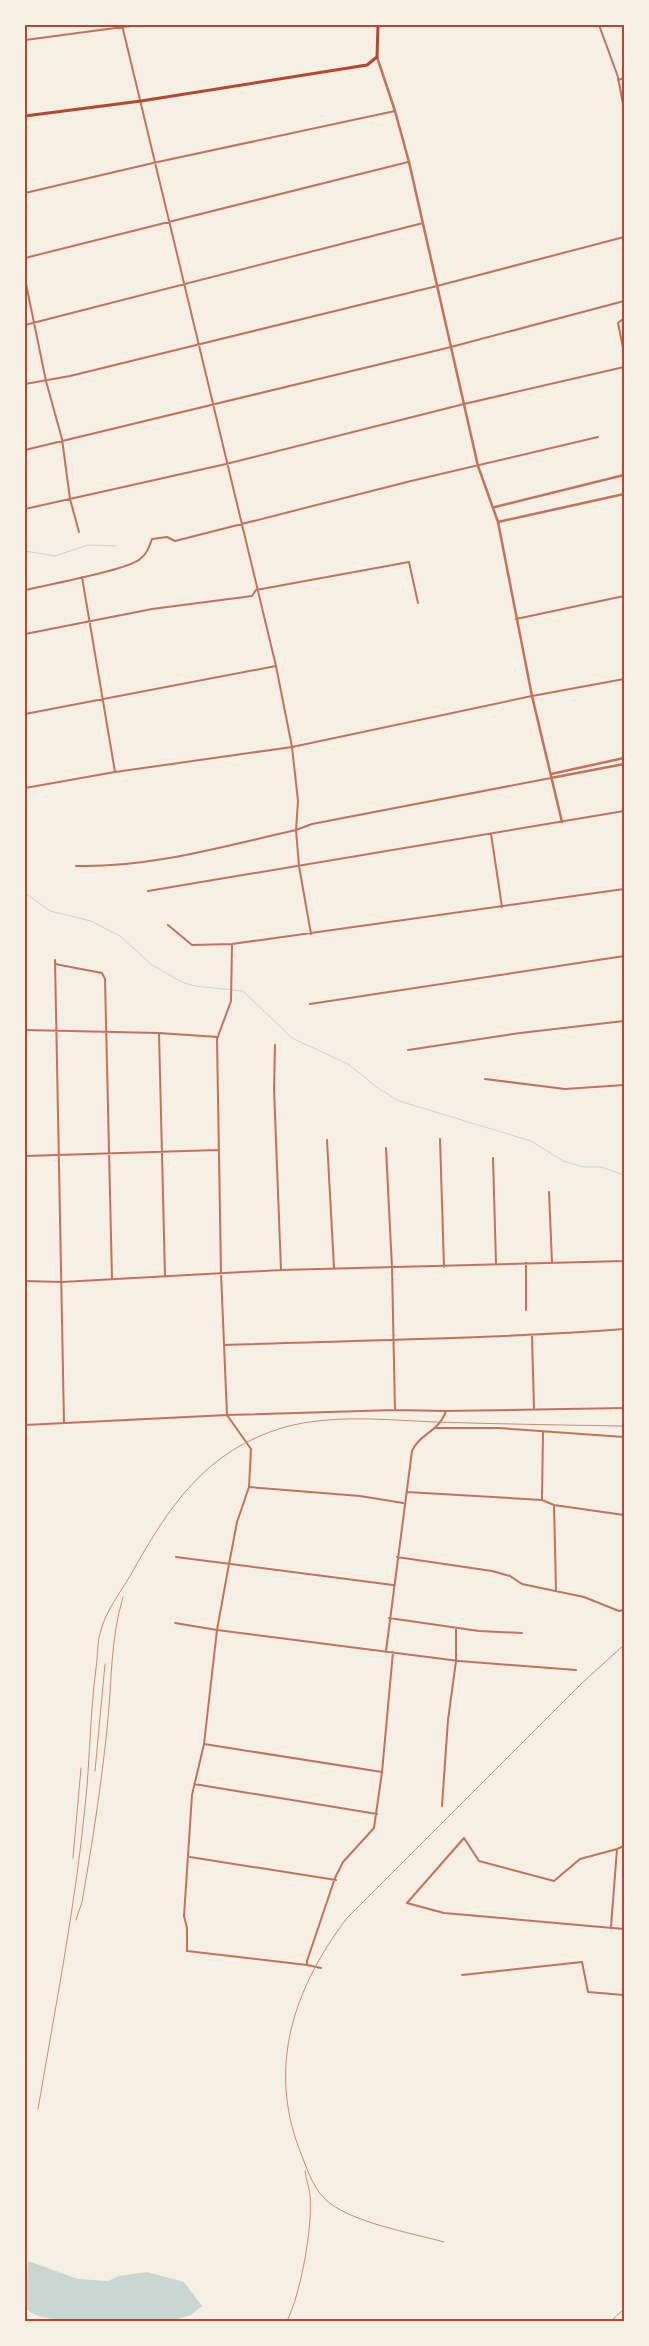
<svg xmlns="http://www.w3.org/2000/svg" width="649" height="2346" viewBox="0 0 649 2346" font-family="'IBM Plex Sans',sans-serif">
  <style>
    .water { fill: #c9d6d2 }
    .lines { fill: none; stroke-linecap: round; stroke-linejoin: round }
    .stream { stroke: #c9d6d2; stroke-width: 1 }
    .minor { stroke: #c5725c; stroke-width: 2 }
    .tertiary { stroke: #c5725c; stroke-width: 2.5 }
    .primary { stroke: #b5482f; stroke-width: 3 }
    .rail { stroke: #cf8b77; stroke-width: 1 }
    .neatline { fill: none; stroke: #b5482f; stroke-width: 2 }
  </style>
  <rect width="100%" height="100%" fill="#f6efe4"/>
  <!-- water -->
  <path class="water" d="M28,2261L78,2279L108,2281L119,2276L147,2272L184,2282L202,2306L191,2315L170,2321H66C53,2319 34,2318 25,2307Z"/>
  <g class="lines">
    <!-- stream -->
    <path class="stream" d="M25,551L55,556L88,545L116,546
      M25,893L50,911L91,921L120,936L152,965L182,982L194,986L243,991L292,1038L348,1064L378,1088L399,1101L531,1141L563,1161L583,1167H601L624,1175"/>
    <!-- minor -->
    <path class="minor" d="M122,25L276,666L292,747L298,801L296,830L299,866L311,934
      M599,25L618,77L624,110
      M25,40L138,25
      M618,80L624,78
      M25,193L153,163L395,111
      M25,258L408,162
      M25,279L46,381L62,439L70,499L79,532
      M624,318L618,323L624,353
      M25,325L423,223
      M25,384L70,376L437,286L624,237
      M25,450L451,347L624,301
      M25,509L226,464L464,404L624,367
      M82,577L115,772
      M25,590C46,585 128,570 140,559C147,554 149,547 152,539L167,537L175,541L411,481L598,437
      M516,619L624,596
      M25,634L152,609L252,596L256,590L409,562L418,603
      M25,714L276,666
      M25,788L115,772L292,747L532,696L624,679
      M491,834L502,907
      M76,866C150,868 224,846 296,830L312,824L551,778
      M148,891L624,811
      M168,925L192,945L232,944L624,889
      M232,944L231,1001L217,1039L221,1273L227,1415L251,1449L249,1487L237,1522L229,1564L217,1630L204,1744L192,1795L184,1916L187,1928V1951L307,1965
      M55,960L64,1423
      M55,964L102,973L105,979L112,1279
      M310,1004L624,956
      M25,1030L159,1033L165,1276
      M159,1033L218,1037
      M275,1045L274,1089L281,1270
      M408,1050L520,1033L624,1021
      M485,1079L565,1089L624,1085
      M440,1139L444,1267
      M327,1140L334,1268
      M386,1148L392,1268L395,1410
      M25,1156L218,1150
      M493,1158L496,1263
      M549,1192L552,1262
      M623,1206L624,1270
      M526,1263V1310
      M25,1281L62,1282L281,1270L624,1261
      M532,1336L534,1409
      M224,1345C357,1340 491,1339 624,1329
      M25,1425L227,1415L395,1410L446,1411L624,1408
      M435,1428H499L624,1437
      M249,1487L360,1496L403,1503
      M407,1492L542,1500L554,1505L624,1515
      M542,1500L543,1432
      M554,1505L556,1590
      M176,1557L393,1585
      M397,1557L492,1571L510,1576L522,1584L584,1597L619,1611L624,1610
      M389,1618L479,1631L522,1633
      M175,1623L217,1630L459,1661L576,1670
      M386,1651L412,1451C419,1434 439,1432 446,1411
      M204,1744L382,1772
      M194,1784L377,1814
      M442,1806L448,1720L456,1661V1628
      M624,1846L617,1849L580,1859L554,1881L479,1861L464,1838L407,1903L444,1913L624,1929
      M190,1857L336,1880
      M611,1927L617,1849
      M321,1968L307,1965V1961L335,1878L343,1862L374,1828L382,1772L393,1652
      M462,1975L582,1962L588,1992L624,1995"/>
    <!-- tertiary -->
    <path class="tertiary" d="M377,57L395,111L409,162L478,466L498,522L532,696L562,822
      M495,507L624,475
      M498,522L624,494
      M551,774L624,758
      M551,778L624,764"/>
    <!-- primary -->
    <path class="primary" d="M25,116L141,101L367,65L377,57L378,25"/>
    <!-- rail -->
    <path class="rail" d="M95,1771L105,1664
      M73,1858L81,1768
      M76,1920L82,1902C92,1845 101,1787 107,1729C112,1684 110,1640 123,1597
      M38,2109C55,2009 75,1908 85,1807C90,1761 90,1714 96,1668C98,1656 97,1642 101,1630C106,1611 120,1593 130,1576C168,1508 205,1450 285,1427C334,1414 386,1420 435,1422C498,1424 561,1425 624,1426
      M444,2242C412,2233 347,2222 324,2198C312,2186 306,2166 300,2151C267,2066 294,1988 347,1918L582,1683L624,1645
      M287,2321C301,2293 313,2226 310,2195C309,2187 306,2179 305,2171
      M611,2321L624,2309"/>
  </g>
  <!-- border -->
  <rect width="649" height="2346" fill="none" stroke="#f6efe4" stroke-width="52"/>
  <rect x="26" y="26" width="597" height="2294" class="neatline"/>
</svg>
